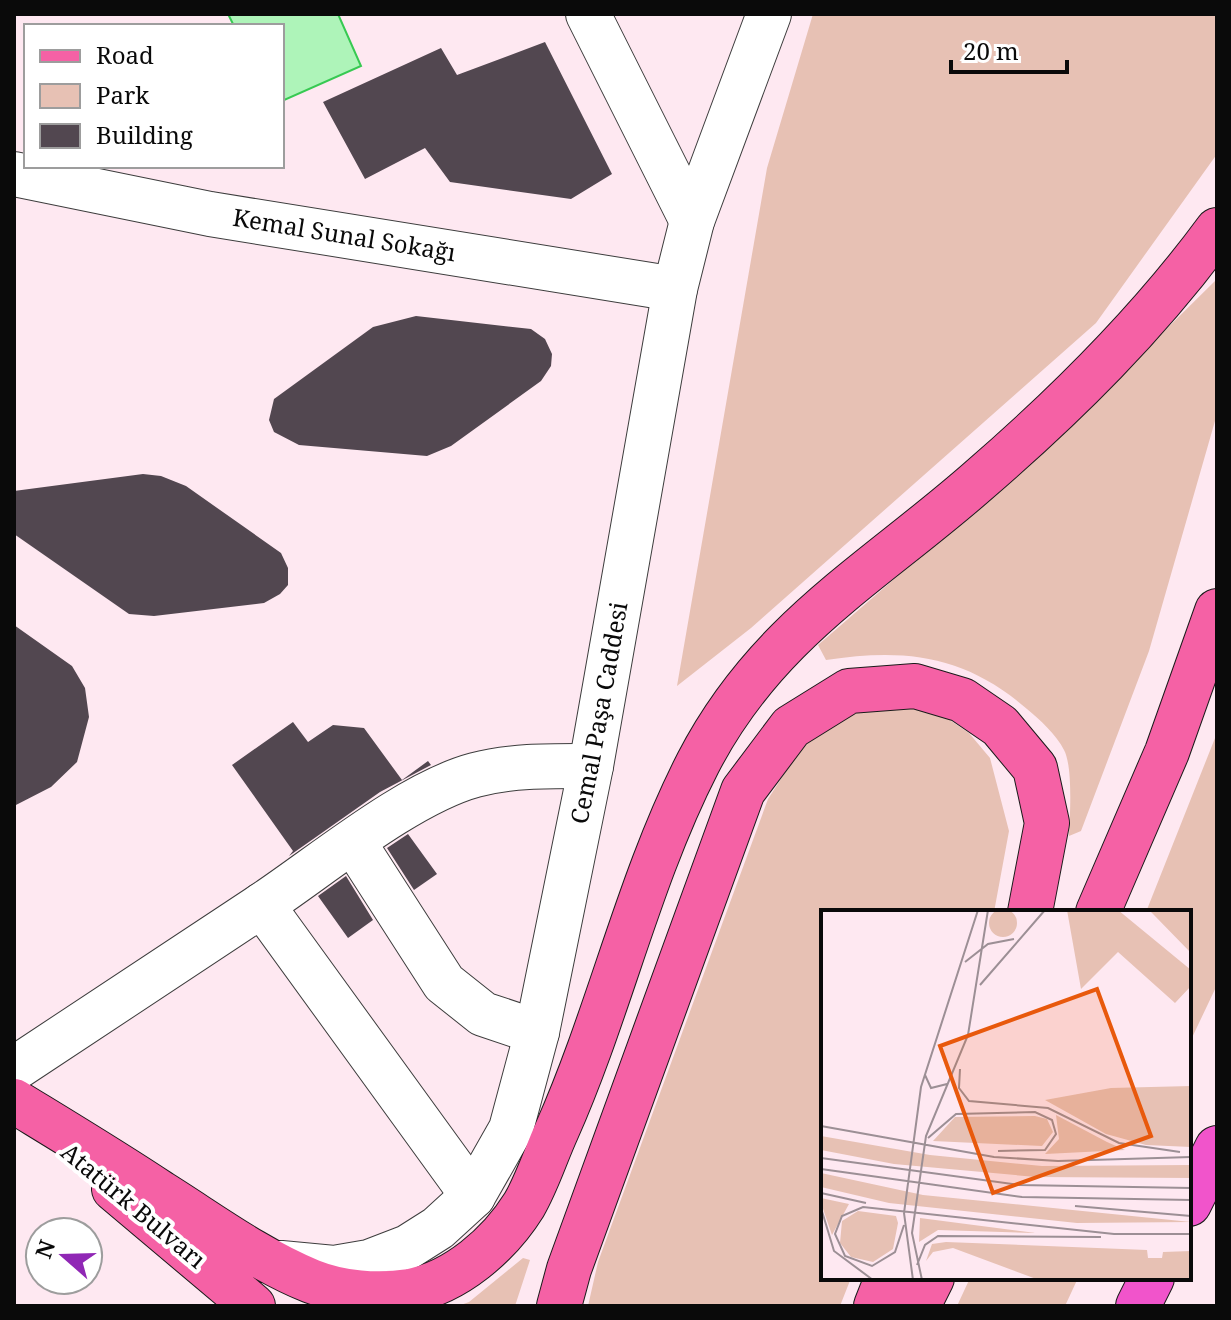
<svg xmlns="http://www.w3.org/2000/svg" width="1231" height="1320" viewBox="0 0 1231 1320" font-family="'Noto Serif',serif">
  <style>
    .green { fill: #e7c1b4 }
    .water { fill: #aef4b9; stroke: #37c952; stroke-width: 2 }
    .building { fill: #524750 }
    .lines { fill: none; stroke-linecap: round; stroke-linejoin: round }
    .minor-casing { stroke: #3d3d3d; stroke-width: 46 }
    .major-casing { stroke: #1b1b1b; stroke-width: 46 }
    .highway-casing { stroke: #1b1b1b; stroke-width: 46 }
    .minor { stroke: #fff; stroke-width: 44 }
    .major { stroke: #f561a5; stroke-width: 44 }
    .highway { stroke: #f154cb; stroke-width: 44 }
    .labels { text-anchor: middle; stroke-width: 8; stroke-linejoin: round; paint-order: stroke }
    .street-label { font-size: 24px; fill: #0a0a0a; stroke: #fff }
    .inset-road { fill: none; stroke: #9c8f95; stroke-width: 2 }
    .view { fill: #e8590c; fill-opacity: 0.15; stroke: #e8590c; stroke-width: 4 }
    .inset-edge { fill: none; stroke: #0a0a0a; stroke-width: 4 }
  </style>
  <rect width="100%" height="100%" fill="#fee8f1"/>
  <!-- green -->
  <path class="green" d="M813,14H1217V154L1096,323L751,628L677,686L767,168Z
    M1217,279V414L1149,651L1081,831L1069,836C1070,815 1073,767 1064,750C1056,734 1040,720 1027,709C965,655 905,648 826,660L818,645L1049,445Z
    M856,707H901L938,712L969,733L990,758L1009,831L994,912H823V1278H851L840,1306H588L598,1262L768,799L803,745Z
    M1217,733V985L1189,1044V912H1146Z
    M523,1258L530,1260L515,1306H458L469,1302Z
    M970,1278H1078L1065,1306H957Z"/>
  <!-- water -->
  <path class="water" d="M228,14H338L361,66L282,101V26H234Z"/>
  <!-- building -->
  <path class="building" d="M545,42L612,174L571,199L450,182L425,148L365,179L323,102L441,48L457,75Z
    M416,316L531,329L545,339L552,354L551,366L541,381L451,446L427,456L299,445L274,432L269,420L274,399L373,327Z
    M143,474L161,476L186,486L281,553L288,568V585L280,594L264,603L154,616L129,614L14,534V491Z
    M14,625L72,666L85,688L89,717L77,762L51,787L14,806Z
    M293,722L308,742L333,725L364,728L402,780L428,761L431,765L380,792L289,856L293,851L232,765Z
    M408,834L437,874L414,890L387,848Z
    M346,876L373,920L348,938L318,896Z"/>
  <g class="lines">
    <defs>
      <g id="minor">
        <path d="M588,14L692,221"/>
        <path id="s1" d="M14,174L210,214L675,289"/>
        <path d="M354,843L444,983L483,1014L537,1032"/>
        <path d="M262,905C322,865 408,793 475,775C513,765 553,766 591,766"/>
        <path d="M14,1069L262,905L473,1196"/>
        <path id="s2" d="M281,1263L334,1268L369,1262L408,1247L438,1228L473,1196L511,1129L537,1032L591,766L675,289L692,221L769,14"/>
      </g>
      <path id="major" d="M1098,912L1167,752L1217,611
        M14,1101C63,1131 113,1161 161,1193C209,1223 257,1259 311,1281C341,1293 377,1296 410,1291C456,1282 499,1245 524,1205C537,1183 546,1154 557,1130C610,1011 638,880 698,763C766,631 872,574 978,481C1066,405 1148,324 1217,230
        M114,1189L253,1306
        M559,1306L569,1269L743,791L791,727L849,691L915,686L962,700L1000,726L1035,768L1047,823L1030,912
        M876,1306L887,1278
        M918,1306L932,1278"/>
      <path id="highway" d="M1189,1204L1217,1148
        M1138,1306L1152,1278"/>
    </defs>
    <!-- minor casing -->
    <use href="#minor" class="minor-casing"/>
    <!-- major casing -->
    <use href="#major" class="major-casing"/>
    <!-- highway casing -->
    <use href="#highway" class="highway-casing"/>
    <!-- minor -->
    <use href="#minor" class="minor"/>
    <!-- major -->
    <use href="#major" class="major"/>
    <!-- highway -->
    <use href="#highway" class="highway"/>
  </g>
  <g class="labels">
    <!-- street labels -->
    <g class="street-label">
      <text dy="8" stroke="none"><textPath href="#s1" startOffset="336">Kemal Sunal Sokağı</textPath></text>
      <text dy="8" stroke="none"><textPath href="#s2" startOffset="716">Cemal Paşa Caddesi</textPath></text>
      <text transform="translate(133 1206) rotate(40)" y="8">Atatürk Bulvarı</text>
    </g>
  </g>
  <!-- overview -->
  <g transform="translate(821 910)">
    <rect width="370" height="370" fill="#fee8f1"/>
    <path d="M168 13a14 14 0 1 1 28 0a14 14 0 1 1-28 0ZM246,0H297L370,60V76L354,93L297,42L260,79ZM328,0H370V43L332,4ZM370,176V237L325,235L285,224L224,190L290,178ZM235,205L286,232L304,240L224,244L238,229ZM214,206L226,209L232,222L221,236L112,231L134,207ZM0,226L109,245L221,256L370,255V268L215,267L73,254L0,240ZM0,263L102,285L370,312L256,313L68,293L0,277ZM0,288L28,294L11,325L0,293ZM37,301L75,306L77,313L72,339L52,352L30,347L19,333L21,311ZM99,308L215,323L117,320L98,332ZM125,332L326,340L327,348H341L342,342L370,341V370H218L132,338L112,342L105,351L111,334Z" fill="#e7c1b4"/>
    <path class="inset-road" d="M144,52L167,34L193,29M159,75L224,0M139,159L138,178L148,191L227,198L298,233L359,242M104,165L110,178L126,174M0,216L173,247L237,251L370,247M107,228L135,204L214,202L231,210L235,224L224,240L177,241M0,248L198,275L370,278M0,259L201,287L370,290M0,283L45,293M254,296L370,306M0,298L13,341L52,370M83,315L74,342L51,356L24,346L14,324L21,306L42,297L293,324H370M96,355L104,335L117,326L280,327M92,370L83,303L100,177L157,0M101,370L91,323L105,226L147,125L167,0"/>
    <path class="view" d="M276,79L330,226L172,283L119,136Z"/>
    <rect width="370" height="370" class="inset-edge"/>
  </g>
  <!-- border -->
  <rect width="1231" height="1320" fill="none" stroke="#0a0a0a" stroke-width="32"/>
  <!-- legend -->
  <rect x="24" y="24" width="260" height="144" fill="#ffffff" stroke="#9d9d9d" stroke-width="2"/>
  <rect x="40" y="50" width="40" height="12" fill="#f561a5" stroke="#9d9d9d" stroke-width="2"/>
  <text x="96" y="64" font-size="24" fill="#0a0a0a">Road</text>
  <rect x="40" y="84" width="40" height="24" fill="#e7c1b4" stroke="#9d9d9d" stroke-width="2"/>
  <text x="96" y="104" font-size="24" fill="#0a0a0a">Park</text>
  <rect x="40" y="124" width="40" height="24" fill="#524750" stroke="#9d9d9d" stroke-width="2"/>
  <text x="96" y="144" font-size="24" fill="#0a0a0a">Building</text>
  <!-- north arrow -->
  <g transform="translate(64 1256) rotate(290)"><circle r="38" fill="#ffffff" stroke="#9d9d9d" stroke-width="2"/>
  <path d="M0-6L14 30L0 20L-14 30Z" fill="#9027b5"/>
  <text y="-12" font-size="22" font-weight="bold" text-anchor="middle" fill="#0a0a0a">N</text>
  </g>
  <!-- scale -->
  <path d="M951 60v12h116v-12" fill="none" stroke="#0a0a0a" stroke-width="4"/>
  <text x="963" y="60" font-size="24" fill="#0a0a0a" stroke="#ffffff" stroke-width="6" paint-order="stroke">20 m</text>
</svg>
